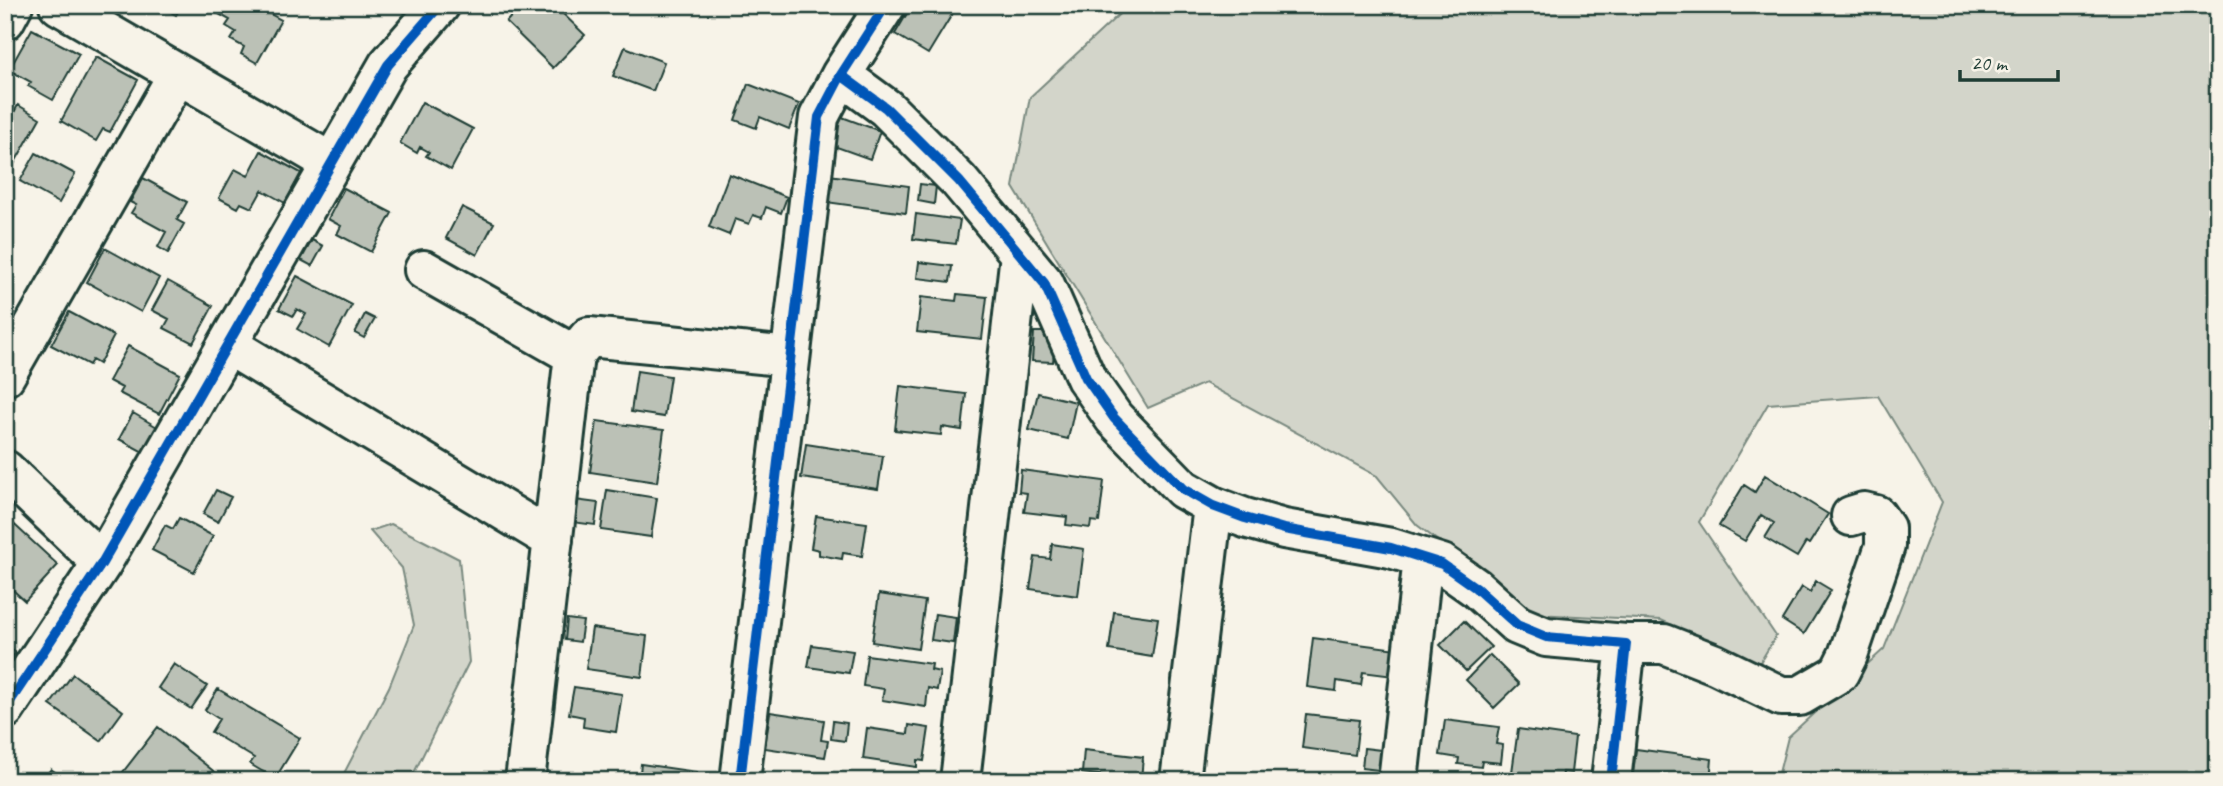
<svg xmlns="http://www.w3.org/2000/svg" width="2223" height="786" viewBox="0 0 2223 786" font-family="Caveat,sans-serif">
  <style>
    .green { fill: #d3d5ca; stroke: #79897f; stroke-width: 2 }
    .building { fill: #bbc1b6; stroke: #1f3d34; stroke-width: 2 }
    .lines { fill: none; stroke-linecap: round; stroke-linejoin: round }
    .minor-casing { stroke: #1f3d34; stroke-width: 44 }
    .minor { stroke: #f7f3e8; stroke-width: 38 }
    .cycleway-casing { stroke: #f7f3e8; stroke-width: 15 }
    .cycleway { stroke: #0057b8; stroke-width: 10 }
  </style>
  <rect width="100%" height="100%" fill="#f7f3e8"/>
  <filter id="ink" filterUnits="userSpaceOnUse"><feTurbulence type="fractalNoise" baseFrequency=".0143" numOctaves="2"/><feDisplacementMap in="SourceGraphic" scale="14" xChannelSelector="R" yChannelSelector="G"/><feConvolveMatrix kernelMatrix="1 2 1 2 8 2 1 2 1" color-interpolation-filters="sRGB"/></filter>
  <g filter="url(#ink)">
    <!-- green -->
    <path class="green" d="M1129,5H2218V781H1777L1788,737L1884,649L1942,502L1878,396L1768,404L1699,522L1776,636L1759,664L1661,620L1534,614L1417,525L1377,476L1205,383L1148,408L1013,187L1030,97Z
      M391,524L459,559L469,662L410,781H340L389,687L414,625L402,568L370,531Z"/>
    <!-- building -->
    <path class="building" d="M158,5H192L190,10L182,5L176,15Z
      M221,5H254L281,20L257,63L241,54L244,47L231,40L236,32L226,26L230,20L217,13Z
      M522,5H554L585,35L553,68L506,22Z
      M912,5H944L954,11L928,54L895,34Z
      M32,29L79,54L53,100L28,86L31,82L9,70Z
      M625,47L664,62L653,91L613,76Z
      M96,57L138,80L110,132L103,129L96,141L61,121Z
      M748,84L799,104L789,129L760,117L756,128L735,120Z
      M422,102L473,129L451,170L426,156L429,152L420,147L417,153L400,143Z
      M18,105L40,118L5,180V112L12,116Z
      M842,117L880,131L870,159L831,145Z
      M261,151L301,173L285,203L262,190L252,208L241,203L238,208L219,198L235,169L248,176Z
      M36,153L75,174L59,203L20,181Z
      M729,174L787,197L781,213L766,207L762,218L753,215L749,224L735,219L729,235L709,227Z
      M829,175L909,186L906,213L826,202Z
      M143,178L187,202L177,220L184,224L168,253L158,247L166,232L131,213L136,205L130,202Z
      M920,184L936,186L934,204L918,201Z
      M344,188L392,213L371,252L337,234L341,226L328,219Z
      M462,207L494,223L477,255L446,238Z
      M916,214L960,220L956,244L913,239Z
      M312,240L323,246L312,266L301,260Z
      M105,248L159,278L141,312L87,282Z
      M919,262L952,266L950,282L917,278Z
      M297,276L352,305L329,347L297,329L306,314L297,309L293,316L279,309Z
      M168,281L213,306L193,343L164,328L169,319L152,310Z
      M957,294L987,297L982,339L917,332L921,297L956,301Z
      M69,312L114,336L99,364L92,360L89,365L51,345Z
      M365,314L375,319L364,338L355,333Z
      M1034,332H1043L1054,352L1053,362L1032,361Z
      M128,346L180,374L159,414L119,393L122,388L109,381Z
      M637,371L670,376L664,417L631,412Z
      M900,386L966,394L962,430L942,427L941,435L895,430Z
      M1038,393L1076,402L1068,439L1029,430Z
      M133,413L159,428L145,453L119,439Z
      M597,421L664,430L657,482L590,472Z
      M806,444L883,456L878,489L801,478Z
      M1021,470L1104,481L1099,522L1091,521L1090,528L1066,525L1067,517L1024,512L1027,493L1019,492Z
      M1765,475L1828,514L1809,544L1806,542L1797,557L1765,538L1774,523L1761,515L1745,541L1719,526L1744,485L1755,492Z
      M216,490L231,497L218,522L203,514Z
      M607,490L657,498L651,537L601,530Z
      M575,500L598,503L595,525L572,522Z
      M5,516L58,565L25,601L5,583Z
      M816,516L867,523L862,556L843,553L842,559L819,555V550L811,548Z
      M179,518L213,536L194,572L152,550L165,525L173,529Z
      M1052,544L1084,549L1078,596L1030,589L1035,557L1050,559Z
      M1816,581L1831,590L1804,634L1782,620L1802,587L1810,592Z
      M879,594L925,601L918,649L872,642Z
      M1114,612L1158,618L1152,657L1109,650Z
      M935,614L956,617L953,643L931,640Z
      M567,619L583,621L580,642L565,640Z
      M1464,621L1491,647L1466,671L1440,645Z
      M592,628L647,636L642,677L586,669Z
      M1313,638L1397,649L1393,676L1363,672L1361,685L1337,681L1336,691L1307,687Z
      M5,642L16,653L5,663Z
      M812,645L853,651L849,673L808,667Z
      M867,655L932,664L931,670L940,672L937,690L928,688L926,707L882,700L884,689L863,686Z
      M1490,655L1519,684L1494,708L1466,680Z
      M174,664L207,686L191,709L158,688Z
      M73,674L123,711L101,741L50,705Z
      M574,687L622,694L616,732L583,727L584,717L569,714Z
      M218,689L300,738L275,779L250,764L254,758L211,732L219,719L205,710Z
      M770,712L824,720L821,740L828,741L825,757L765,748Z
      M1306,714L1359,720L1355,755L1302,748Z
      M1445,720L1499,727L1496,744L1503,745L1501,763L1482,761L1481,767L1458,764L1459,758L1440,755Z
      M833,721L847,723L845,741L831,739Z
      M909,725L929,728L924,761L917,760V767L863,759L867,728L908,734Z
      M158,727L226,781H116Z
      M1518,729L1575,737L1571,773L1563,772L1562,779L1551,777V781H1530L1531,774L1512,772Z
      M1364,748L1389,751L1387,771L1362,768Z
      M1636,749L1712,759L1710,781H1632Z
      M1084,750L1143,757L1141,780L1082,773Z
      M641,764L697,772L696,777L718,781H639Z
      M51,769L67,781H42Z"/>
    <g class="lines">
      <defs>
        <path id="minor" d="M59,5L330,162
          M5,20L13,5
          M841,75L886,108L959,181L1020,254L1044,283L1086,378L1114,418L1183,489L1213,506L1245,518L1284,529L1391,548L1442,564L1476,588L1517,625L1546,637L1626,644L1611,781
          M424,270L574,355
          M228,345L553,540
          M5,376L178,74
          M5,470L102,563
          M1626,644H1664L1715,664L1781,696H1800L1839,673L1848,655L1885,546V528L1876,515L1864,512L1851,516
          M5,709L102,563L388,65L440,5
          M525,781L574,355L589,337L790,357
          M740,781L819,117L841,75L886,5
          M960,781L1020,254
          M1180,781L1213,506
          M1398,781L1423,558"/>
      </defs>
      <!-- minor casing -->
      <use href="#minor" class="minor-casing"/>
      <!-- minor -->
      <use href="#minor" class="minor"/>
      <defs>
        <path id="cycleway" d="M841,75L886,108L959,181L1020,254L1044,283L1086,378L1114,418L1183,489L1213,506L1245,518L1284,529L1391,548L1442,564L1476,588L1517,625L1546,637L1626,644L1611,781
          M5,709L102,563L388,65L440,5
          M740,781L819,117L841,75L886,5"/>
      </defs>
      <!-- cycleway casing -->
      <use href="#cycleway" class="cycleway-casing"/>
      <!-- cycleway -->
      <use href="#cycleway" class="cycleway"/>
    </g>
  </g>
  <!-- margin -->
  <rect width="2223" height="786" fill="none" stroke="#f7f3e8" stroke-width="28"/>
  <rect x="14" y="14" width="2195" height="758" fill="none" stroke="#1f3d34" stroke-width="2.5" filter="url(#ink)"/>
  <!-- scale -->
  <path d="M1960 70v10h98v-10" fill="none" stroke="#1f3d34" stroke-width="3.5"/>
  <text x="1971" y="70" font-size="21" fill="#1f3d34" stroke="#f7f3e8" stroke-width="5" paint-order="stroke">20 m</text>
</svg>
